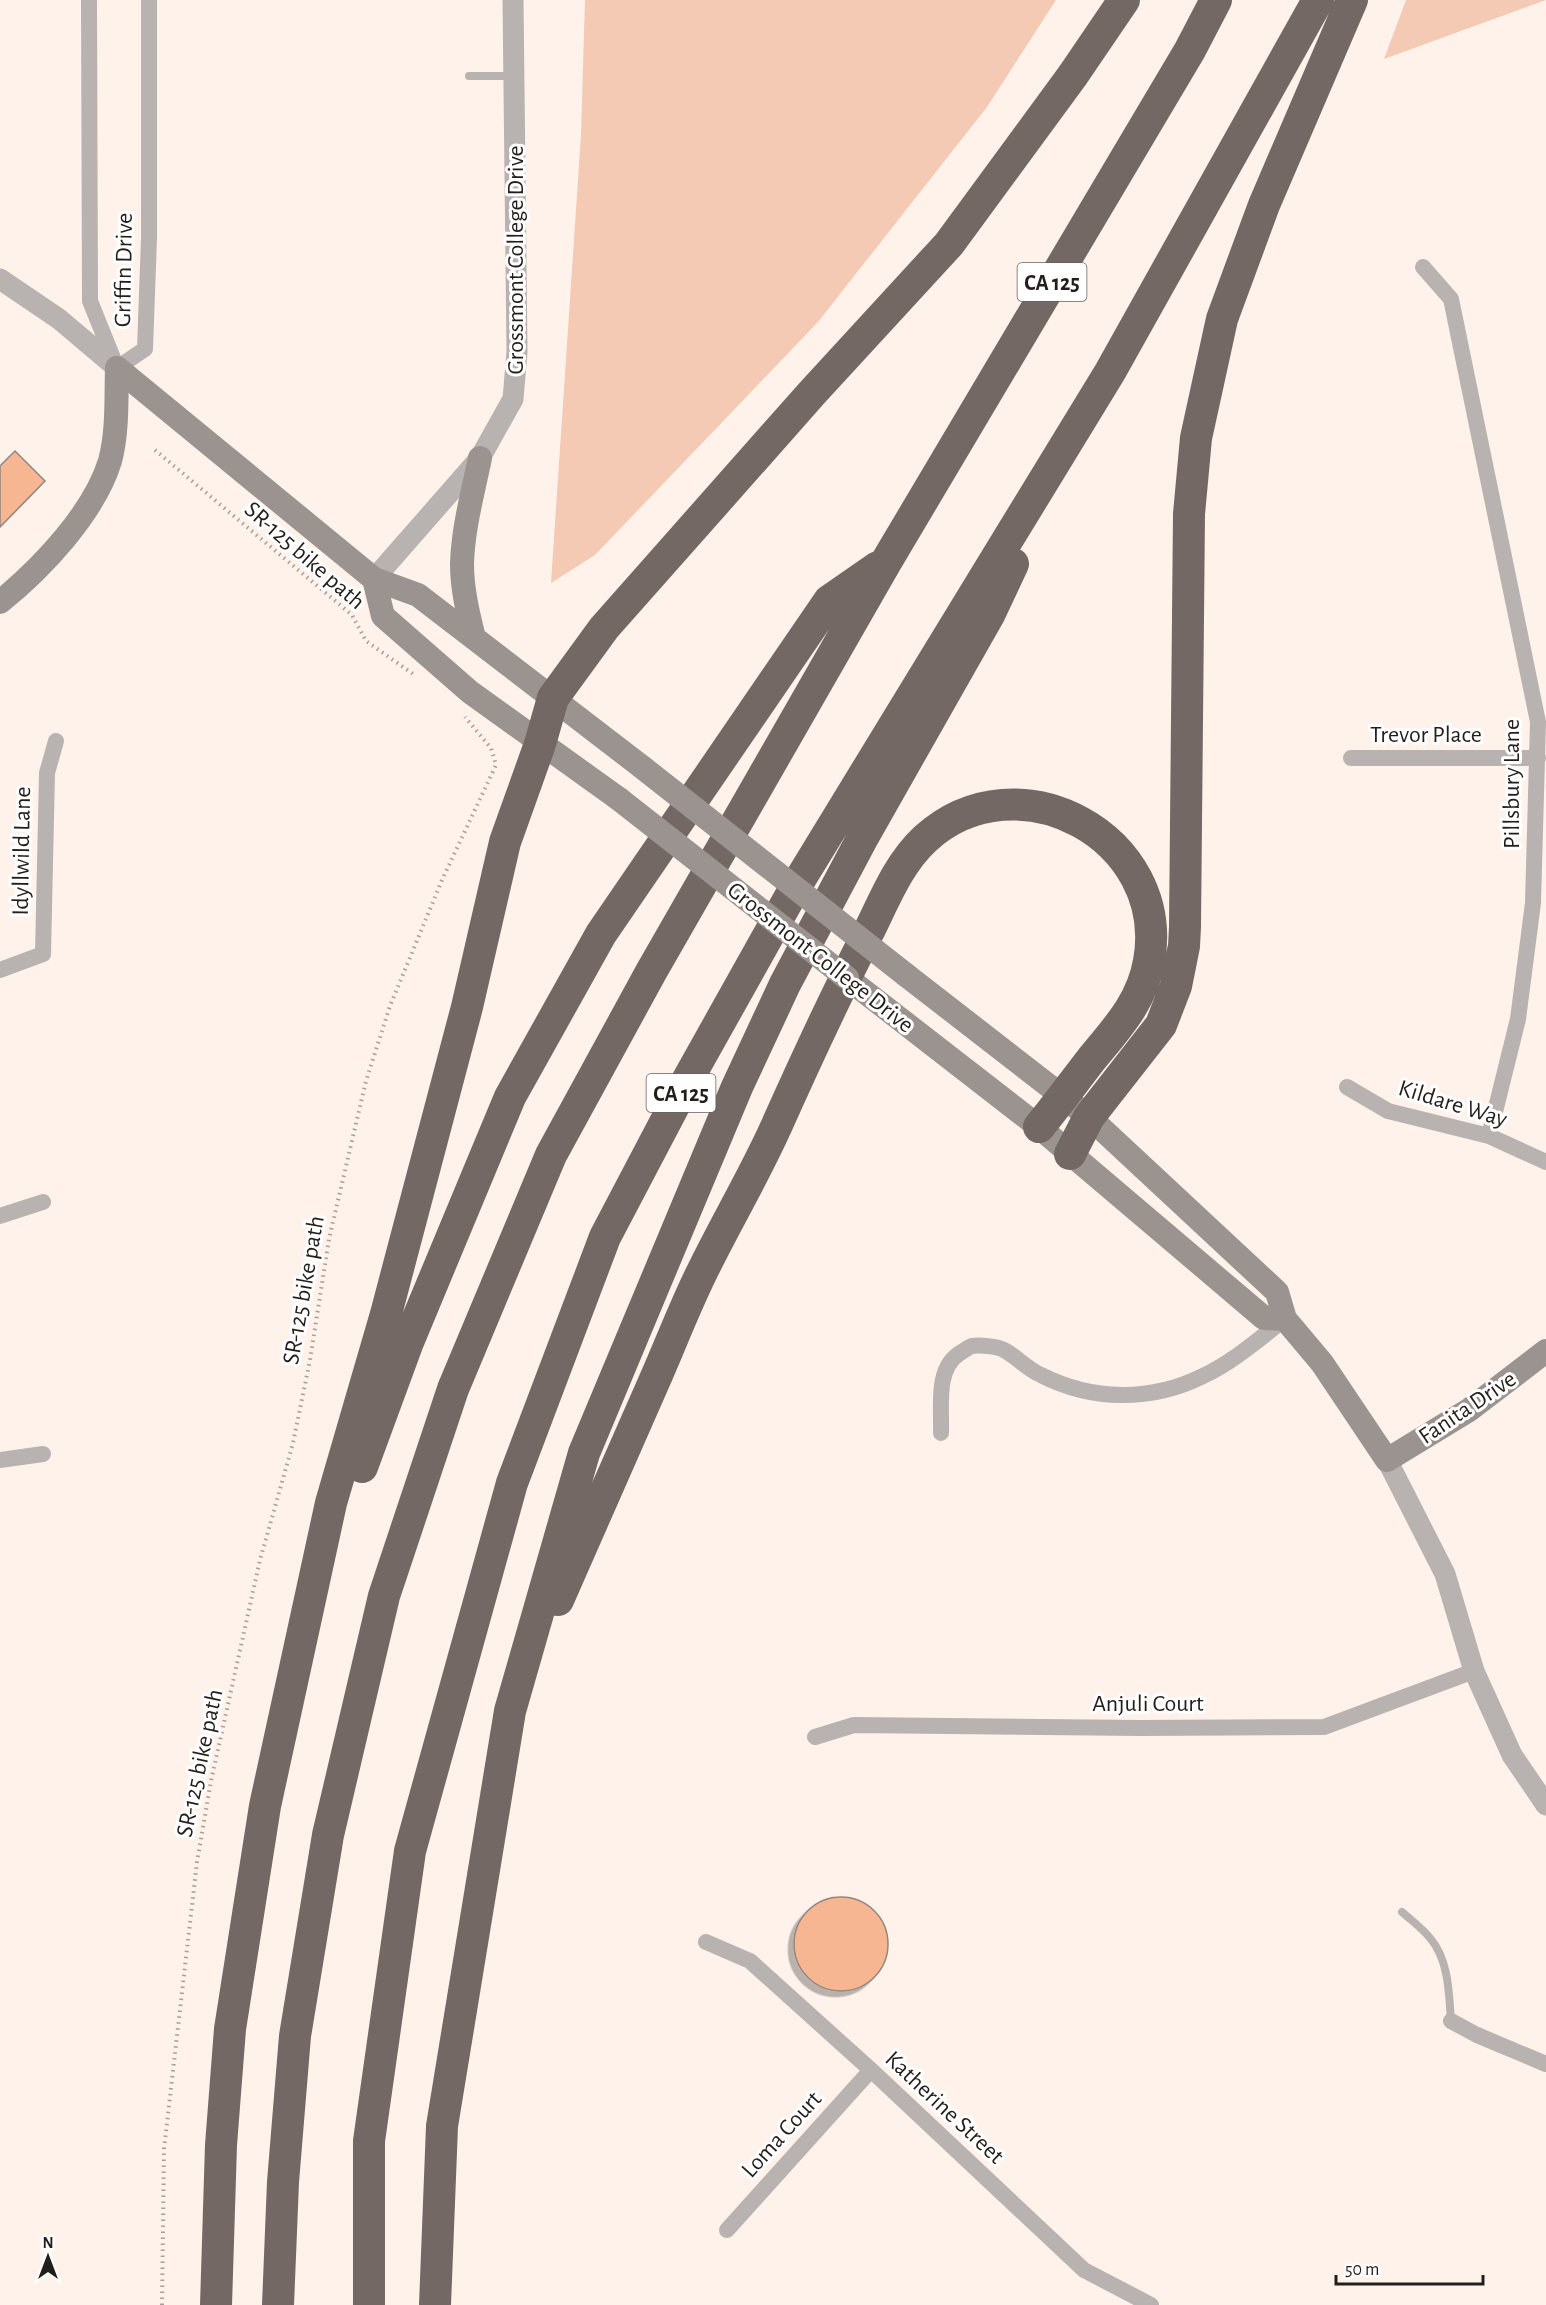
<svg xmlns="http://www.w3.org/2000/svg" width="1546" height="2305" viewBox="0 0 1546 2305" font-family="'Alegreya Sans',sans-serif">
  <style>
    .green { fill: #f4cab4 }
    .building { fill: #f6b692; stroke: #918781; stroke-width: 1.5; filter: url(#shadow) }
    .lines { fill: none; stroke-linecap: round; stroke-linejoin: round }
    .path { stroke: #a79e99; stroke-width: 4; stroke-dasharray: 1.5 4.5; stroke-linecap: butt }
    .service { stroke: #b8b3b0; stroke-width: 8 }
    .minor { stroke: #b8b3b0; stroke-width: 16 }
    .tertiary { stroke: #b8b3b0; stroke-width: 21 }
    .secondary { stroke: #9a938f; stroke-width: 24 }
    .motorway { stroke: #736863; stroke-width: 32 }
    .secondary-bridge { stroke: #9a938f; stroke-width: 24 }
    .labels { text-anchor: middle; stroke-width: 6; stroke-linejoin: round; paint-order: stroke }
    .shield { fill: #fff; stroke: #646260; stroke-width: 1.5 }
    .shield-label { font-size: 22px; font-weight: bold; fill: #221e1c }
    .street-label { font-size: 24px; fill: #221e1c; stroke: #fff }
  </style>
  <defs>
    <filter id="shadow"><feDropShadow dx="-5.5" dy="5.5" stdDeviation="0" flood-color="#0004"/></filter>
  </defs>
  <rect width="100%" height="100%" fill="#fef2eb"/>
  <!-- green -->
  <path class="green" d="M585,0H1056L987,107L818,322L595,555L551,583L581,135Z
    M1406,0H1546L1384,59Z"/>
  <!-- building -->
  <path class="building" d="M15,451L45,481L0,527V466Z
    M794 1944a47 47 0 1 1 94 0a47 47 0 1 1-94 0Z"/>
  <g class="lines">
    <!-- path -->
    <path class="path" d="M155,450L352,615L366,641L416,676
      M162,2305L164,2149L197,1862L211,1781L260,1560L293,1443L310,1360L329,1239L366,1081L390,1006L442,880L496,765L491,748L465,717"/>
    <!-- service -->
    <path class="service" d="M469,76H514
      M1402,1912C1411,1920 1422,1928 1430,1938C1449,1960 1449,1994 1451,2021"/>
    <!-- minor -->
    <path class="minor" d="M89,0L90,301L117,368L145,349L149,238V0
      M1423,267L1451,299L1538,722L1533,903L1518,1019L1489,1136
      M1351,758H1538
      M0,970L43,954L47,773L56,741
      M1347,1087L1388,1111L1489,1136L1546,1162
      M0,1216L43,1202
      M941,1433C942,1406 935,1369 960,1353C964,1351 968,1347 972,1346C979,1345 997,1346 1004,1350C1016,1356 1027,1369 1041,1375C1092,1401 1151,1402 1203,1376C1233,1362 1259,1339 1285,1319
      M0,1460L43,1454
      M815,1737L854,1725L1141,1728L1324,1727L1474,1671
      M706,1942L750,1961L871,2070L1084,2270L1151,2305
      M1451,2021L1477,2035L1546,2064
      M727,2230L871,2070"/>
    <!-- tertiary -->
    <path class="tertiary" d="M0,279L59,319L117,368
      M374,579L480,458L513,399L517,352L513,0
      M1387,1460L1445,1574L1474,1671L1512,1755L1546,1805"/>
    <!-- secondary -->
    <path class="secondary" d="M117,368L374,579L418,595L642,767
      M374,579L383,616L470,692L619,799
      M0,602C42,568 94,513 110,461C118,431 116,398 117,368
      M474,638C468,614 462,589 462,564C463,528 473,492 480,458
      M906,975L1089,1117L1277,1292L1285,1319L1322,1363L1387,1460L1469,1410L1546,1351
      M847,978L1039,1127L1264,1318L1285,1319"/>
    <!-- motorway -->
    <path class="motorway" d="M1070,1154L1089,1117L1161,1025L1176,986L1184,946L1185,927L1189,514L1196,438L1222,319L1264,205L1352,0
      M362,1467L408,1342L510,1097L601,934L829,601L878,567
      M558,1600C590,1528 621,1456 653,1384C669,1348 683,1311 700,1276C724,1226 753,1178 776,1127C805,1062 835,997 868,933C884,901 898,864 925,839C1018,754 1171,838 1149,961C1142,1003 1115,1030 1090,1061C1073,1083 1057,1105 1039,1127
      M216,2305L221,2145L230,2029L265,1806L331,1503L386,1314L467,1007L505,842L540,744L553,698L604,628L812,393L949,244L1073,75L1124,0
      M278,2305L283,2182L295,2036L328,1835L384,1596L453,1389L551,1155L651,972L886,562L1190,50L1216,0
      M369,2305V2141L410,1851L512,1483L605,1237L688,1079L796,886L1110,372L1318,0
      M435,2305L442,2126L510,1711L584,1453L737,1087L785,984L863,837L990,613L1013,564"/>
    <!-- secondary-bridge -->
    <path class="secondary-bridge" d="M642,767L906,975
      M619,799L847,978"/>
  </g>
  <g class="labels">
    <!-- shield labels -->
    <g class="shield">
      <rect x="1017.5" y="263" width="69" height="38" rx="4.5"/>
      <rect x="646.5" y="1074" width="69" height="38" rx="4.5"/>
    </g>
    <g class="shield-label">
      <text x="1052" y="290">CA 125</text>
      <text x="681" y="1101">CA 125</text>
    </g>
    <!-- street labels -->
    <g class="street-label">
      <text transform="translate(515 260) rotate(-90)" y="8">Grossmont College Drive</text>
      <text transform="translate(123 270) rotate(-89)" y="8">Griffin Drive</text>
      <text transform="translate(305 555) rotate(41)" y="8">SR-125 bike path</text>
      <text x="1426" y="742">Trevor Place</text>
      <text transform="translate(1511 784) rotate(-90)" y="8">Pillsbury Lane</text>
      <text transform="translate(21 851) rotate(-89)" y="8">Idyllwild Lane</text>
      <text transform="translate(821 957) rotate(38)" y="8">Grossmont College Drive</text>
      <text transform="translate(1453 1103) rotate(17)" y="8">Kildare Way</text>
      <text transform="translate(303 1290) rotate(-80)" y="8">SR-125 bike path</text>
      <text transform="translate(1467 1407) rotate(-34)" y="8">Fanita Drive</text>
      <text x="1148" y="1711">Anjuli Court</text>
      <text transform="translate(199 1763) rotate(-78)" y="8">SR-125 bike path</text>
      <text transform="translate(945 2107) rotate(43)" y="8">Katherine Street</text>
      <text transform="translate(781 2134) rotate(-48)" y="8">Loma Court</text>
    </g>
  </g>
  <!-- north arrow -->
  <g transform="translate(48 2257)" stroke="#ffffff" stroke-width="4.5" paint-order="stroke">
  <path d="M0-4.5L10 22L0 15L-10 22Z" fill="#221e1c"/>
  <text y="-9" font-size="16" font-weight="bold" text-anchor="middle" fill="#221e1c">N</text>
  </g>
  <!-- scale -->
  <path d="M1336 2275v9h147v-9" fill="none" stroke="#221e1c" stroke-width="3"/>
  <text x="1345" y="2275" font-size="18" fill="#221e1c" stroke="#ffffff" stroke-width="4.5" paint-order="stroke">50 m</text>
</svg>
